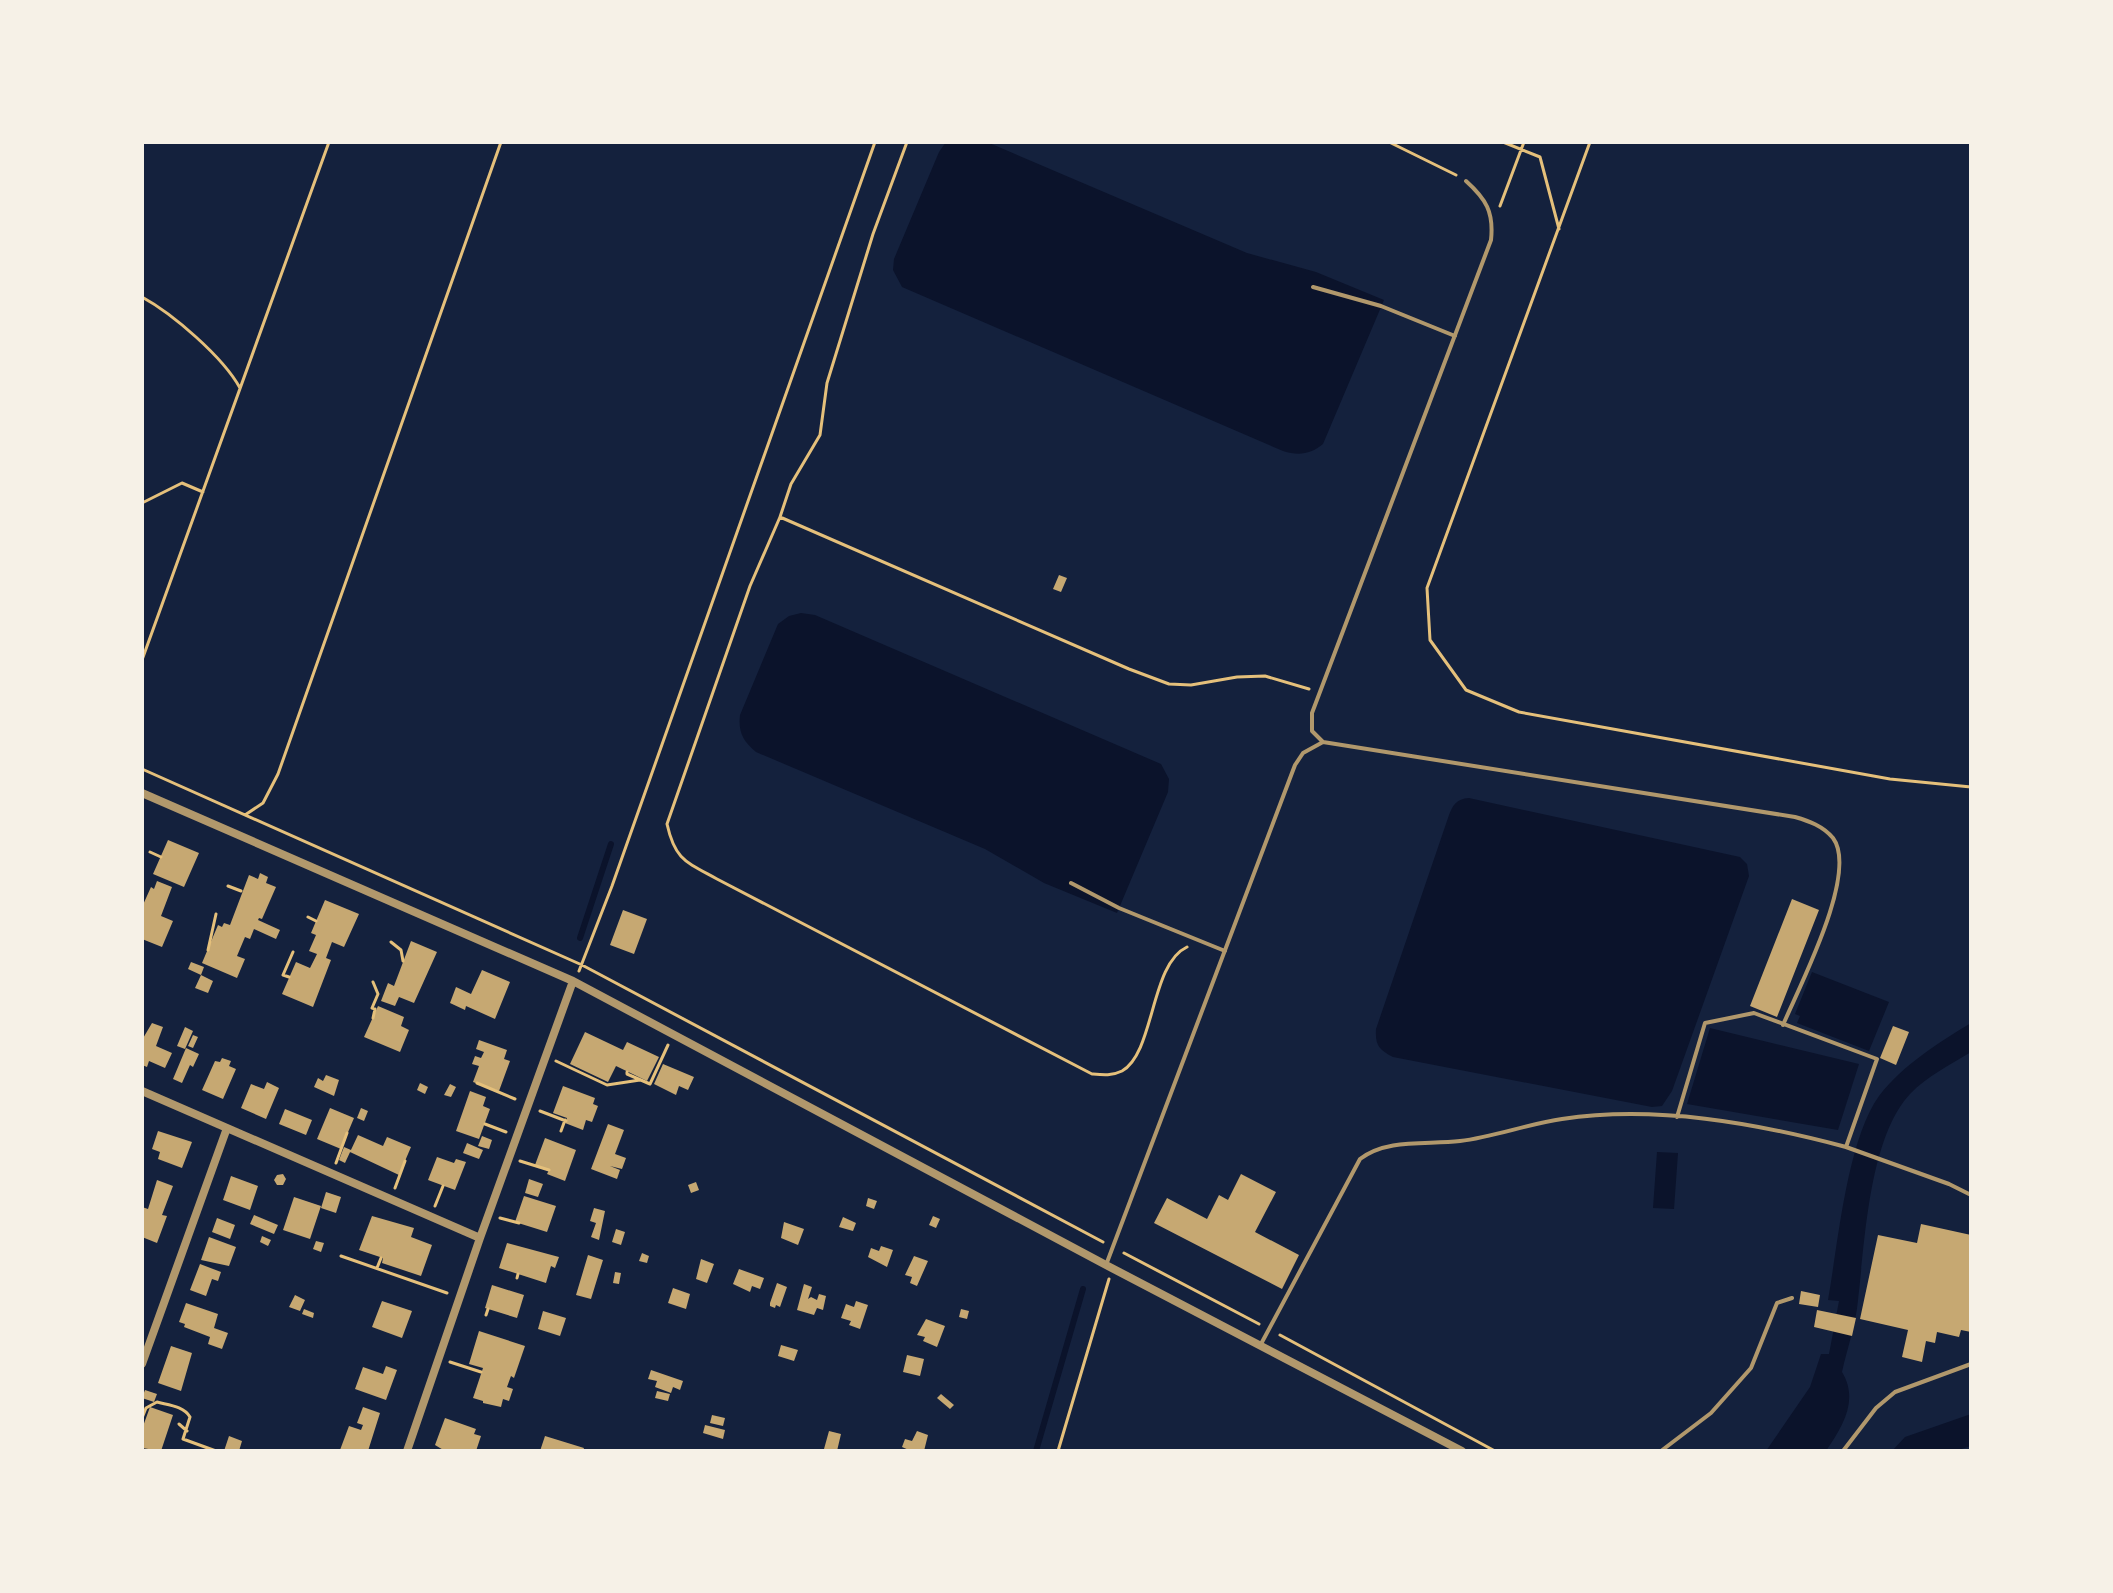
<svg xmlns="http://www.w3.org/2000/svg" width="2113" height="1593" viewBox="0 0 2113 1593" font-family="'Noto Serif',serif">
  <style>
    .water { fill: #0b132b }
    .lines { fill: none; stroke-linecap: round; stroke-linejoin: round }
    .stream { stroke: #0b132b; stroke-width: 6 }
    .building { fill: #c6a872 }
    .path { stroke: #e5c07b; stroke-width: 3 }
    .service { stroke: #b1986c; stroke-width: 4 }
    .minor { stroke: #b1986c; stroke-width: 8 }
  </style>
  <rect width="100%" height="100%" fill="#14213d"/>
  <!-- water -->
  <path class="water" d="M987,142L1247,253L1316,272L1384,300L1323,444C1311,454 1299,456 1283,451L902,287L893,270L894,259L939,152L946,142Z
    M801,613L815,615L1161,764L1169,779L1168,792L1117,913L1044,883L985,849L756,752C743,741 738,732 740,715L778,624L789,616Z
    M1469,798L1740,857L1747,864L1749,876L1672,1091L1662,1106L1652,1107L1393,1057C1379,1050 1375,1045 1376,1029L1449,815C1453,805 1456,799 1469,798Z
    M1812,972L1889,1002L1869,1051L1797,1023L1800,1016L1795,1014Z
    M1971,1023V1052C1950,1065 1927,1076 1910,1094C1869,1138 1865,1241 1858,1300C1856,1324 1847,1349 1842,1372C1859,1400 1843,1426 1826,1451H1766L1810,1387L1821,1354H1829L1839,1301L1828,1300C1838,1244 1847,1140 1879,1096C1903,1065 1938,1043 1971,1023Z
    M1710,1028L1859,1064L1838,1130L1687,1104Z
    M1657,1152L1678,1153L1674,1209L1653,1208Z
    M1971,1414V1446L1955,1451H1892L1905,1437Z"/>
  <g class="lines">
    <!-- stream -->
    <path class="stream" d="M580,938L611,844
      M1036,1451L1083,1289"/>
  </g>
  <!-- building -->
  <path class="building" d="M1059,575L1067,578L1061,592L1053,589Z
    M168,840L199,853L184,887L153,874Z
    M260,873L268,877L266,883L276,887L262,919L259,918L258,920L280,930L276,939L254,929L250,939L245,937L237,956L245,959L237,978L202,963L218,925L222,927L224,923L230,925L249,875L258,879Z
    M157,881L172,887L161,916L173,921L162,947L142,939V907L151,887L154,889Z
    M1792,899L1819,910L1777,1017L1750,1006Z
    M325,900L359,914L344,947L332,942L326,958L331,960L313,1007L282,994L296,962L310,968L317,954L309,951L316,935L311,933Z
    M623,910L647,919L634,954L610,945Z
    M411,941L437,952L414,1003L399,997L395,1006L381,1001L388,983L394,986Z
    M191,962L204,967L201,975L188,969Z
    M482,970L510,982L495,1019L466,1006L465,1010L450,1003L456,987L471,994Z
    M201,975L213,981L208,993L195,988Z
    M378,1006L404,1017L401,1026L409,1030L400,1052L364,1037Z
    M152,1023L163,1027L156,1046L172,1053L165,1068L149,1061L147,1067L142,1065V1040Z
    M1893,1026L1909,1032L1896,1065L1880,1058Z
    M185,1027L193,1031L185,1049L177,1046Z
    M585,1032L623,1050L627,1042L659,1057L647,1081L616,1066L608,1082L570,1064Z
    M193,1035L198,1037L193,1048L188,1046Z
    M479,1040L507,1050L504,1059L510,1061L499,1091L473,1082L479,1066L472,1064L475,1056L481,1058L484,1052L476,1049Z
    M186,1048L199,1054L193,1067L190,1065L182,1083L173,1079Z
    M222,1058L231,1061L229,1066L236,1069L223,1099L202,1090L215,1061L220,1062Z
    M663,1064L694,1077L688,1090L679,1086L676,1095L654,1084Z
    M326,1075L339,1080L334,1096L314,1087L318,1078L323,1081Z
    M267,1082L279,1088L266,1119L241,1108L251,1084L264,1089Z
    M420,1083L428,1087L425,1094L417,1090Z
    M450,1084L456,1087L451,1097L444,1095Z
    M563,1086L595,1098L593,1104L598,1106L592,1122L586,1120L583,1130L565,1123L567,1118L553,1113Z
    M470,1091L486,1097L483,1106L490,1109L479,1139L456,1131Z
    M330,1108L354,1118L341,1149L317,1139Z
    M361,1108L368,1111L364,1121L357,1118Z
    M285,1109L312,1120L306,1135L279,1124Z
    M608,1124L624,1130L615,1154L626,1158L622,1169L610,1166L620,1170L617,1179L591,1169Z
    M158,1131L192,1142L182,1168L158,1159L160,1152L152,1149Z
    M358,1135L383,1146L387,1137L411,1147L399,1175L350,1152Z
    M482,1136L492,1140L489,1149L478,1146Z
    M545,1138L576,1150L565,1181L547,1174L549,1170L535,1165Z
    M467,1143L483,1150L479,1159L463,1153Z
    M344,1147L351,1150L345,1163L339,1160Z
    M437,1157L454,1163L456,1159L466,1162L455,1190L428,1180Z
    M283,1174L286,1179L283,1185H277L274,1180L277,1175Z
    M1241,1174L1276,1192L1255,1232L1299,1255L1282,1289L1154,1223L1167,1198L1207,1219L1219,1195L1228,1200Z
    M231,1176L258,1186L250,1210L223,1200Z
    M529,1179L543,1184L538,1197L525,1193Z
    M157,1180L173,1186L162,1215L167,1216L157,1243L142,1237V1207L148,1209Z
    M696,1182L699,1190L691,1193L688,1185Z
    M326,1192L341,1197L336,1213L321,1208Z
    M524,1196L556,1206L547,1232L515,1222Z
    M294,1197L321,1206L310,1239L283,1230Z
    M868,1198L877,1201L874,1209L866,1206Z
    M594,1208L605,1211L599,1240L591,1237L596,1223L590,1221Z
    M254,1215L278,1225L274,1234L250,1224Z
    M372,1216L414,1228L411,1237L432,1245L421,1276L382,1263L383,1258L359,1250Z
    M933,1216L940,1219L936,1228L929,1225Z
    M843,1217L856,1223L853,1231L839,1227Z
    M217,1218L235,1225L230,1239L212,1232Z
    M784,1222L804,1229L798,1245L781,1238Z
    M1921,1224L1971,1235V1332L1961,1330L1959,1337L1937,1332L1935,1343L1926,1341L1922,1362L1902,1357L1908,1330L1860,1319L1878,1235L1917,1243Z
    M616,1229L625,1232L621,1245L612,1242Z
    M262,1236L271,1240L268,1246L260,1242Z
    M209,1237L236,1247L229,1266L201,1260Z
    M316,1241L324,1243L321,1252L313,1249Z
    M507,1243L559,1257L555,1268L551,1266L546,1283L499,1268Z
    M881,1246L893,1250L887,1267L868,1257L871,1248L879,1251Z
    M642,1253L649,1256L647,1263L639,1261Z
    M588,1255L603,1260L591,1299L576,1295Z
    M914,1256L928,1261L917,1286L910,1283L912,1277L905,1275Z
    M701,1259L714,1264L707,1283L696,1279Z
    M200,1264L221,1272L218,1281L212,1279L206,1296L190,1290Z
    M739,1269L764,1278L760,1289L752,1286L750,1292L733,1284Z
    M615,1272L621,1273L619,1284L613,1283Z
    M777,1283L787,1287L780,1307L776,1305L775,1308L770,1306V1303Z
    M804,1284L812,1287L808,1299L811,1297L817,1300L819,1294L826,1296L823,1310L817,1308L814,1315L797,1310Z
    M492,1285L524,1295L517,1318L485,1308Z
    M673,1288L690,1294L686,1309L668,1303Z
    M1801,1291L1820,1295L1818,1307L1799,1304Z
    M295,1295L305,1300L300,1311L289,1307Z
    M382,1301L412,1311L402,1338L372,1327Z
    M856,1301L868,1305L860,1329L849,1325L851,1321L841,1318L846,1304L854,1307Z
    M186,1303L218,1314L214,1328L228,1333L222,1349L208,1344L210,1337L184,1327L185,1324L179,1322Z
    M304,1309L314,1313L313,1318L302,1314Z
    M961,1309L969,1311L967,1319L959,1317Z
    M1817,1310L1856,1318L1852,1336L1814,1327Z
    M543,1311L566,1318L560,1336L538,1329Z
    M926,1319L945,1326L937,1347L923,1341L925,1337L917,1335Z
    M479,1331L525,1346L514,1378L511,1376L507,1387L513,1389L509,1401L503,1399L501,1407L483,1403V1401L473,1398L483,1368L469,1364Z
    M781,1345L798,1350L794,1361L778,1356Z
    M171,1346L192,1353L181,1391L158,1383Z
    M907,1355L924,1359L920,1376L903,1372Z
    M386,1366L397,1370L386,1400L355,1389L363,1367L383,1374Z
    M651,1370L683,1381L680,1390L673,1387L671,1393L655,1387L657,1381L648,1379Z
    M145,1390L157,1394L154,1402L142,1398Z
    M657,1391L670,1394L668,1401L655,1398Z
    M941,1394L954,1405L950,1409L937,1398Z
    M150,1407L173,1415L161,1451L142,1448V1429Z
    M363,1407L380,1413L368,1451L340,1450L349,1426L361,1430L363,1425L357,1423Z
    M712,1415L725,1418L723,1426L710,1423Z
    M445,1418L476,1429L474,1434L481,1436L476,1451H445L435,1445Z
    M705,1425L725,1430L723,1439L703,1433Z
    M829,1431L841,1434L837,1451L824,1449Z
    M917,1431L928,1435L924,1451H911L902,1447L905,1439L912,1441Z
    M229,1436L242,1441L239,1451H224Z
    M545,1436L584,1448L583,1451H540Z"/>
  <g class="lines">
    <!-- path -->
    <path class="path" d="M907,142L873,234L827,383L820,435L791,484L780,517L1129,669L1169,684L1191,685L1237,677L1265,676L1309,689
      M1389,142L1456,175
      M1503,142L1540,157L1559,229
      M1590,142L1427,588L1430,640L1466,690L1519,712L1890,779L1971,787
      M1500,206L1524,142
      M142,297C173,314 223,357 240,388
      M142,503L182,483L203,492
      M780,517L750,586L667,824C675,860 686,862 717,879L1092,1074C1103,1075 1112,1076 1122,1071C1155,1052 1150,964 1187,947
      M142,660L329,142
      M142,769L582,965L1103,1242
      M245,815L263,803L278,774L501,142
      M150,852L161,857
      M228,886L241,891
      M308,917L316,921
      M391,942L401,950L403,961
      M208,950L216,914
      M579,971L612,886L875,142
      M289,977L283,975L293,952
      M373,1018L375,1009L372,1008L378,994L373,982
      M556,1061L607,1085L640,1080
      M627,1072V1074L650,1084L668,1045
      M477,1083L515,1099
      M540,1111L566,1121
      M485,1124L506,1132
      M561,1131L565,1120
      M520,1161L549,1170
      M336,1163L347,1133
      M395,1188L405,1161
      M435,1206L443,1186
      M500,1218L519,1223
      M1124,1253L1259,1324
      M341,1256L447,1293
      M377,1268L381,1258
      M517,1278L518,1274
      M486,1315L488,1309
      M1280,1335L1495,1451
      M450,1362L481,1372
      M142,1418L146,1408L157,1402C168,1405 184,1406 190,1417L183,1439L216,1451
      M179,1424L187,1431
      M1058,1451L1109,1279"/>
    <!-- service -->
    <path class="service" d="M1313,287L1381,306L1455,336
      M1323,742L1312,731V713L1491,240C1494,212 1486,199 1466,181
      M1071,883L1119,908L1225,951
      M1846,1147L1949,1184L1971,1195
      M1106,1265L1295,765L1303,753L1323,742L1795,817C1809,821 1823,826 1833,838C1859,873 1799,987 1783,1025
      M1261,1344L1360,1159C1387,1138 1427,1145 1460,1141C1494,1137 1527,1124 1562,1119C1655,1105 1756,1123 1846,1147L1877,1059L1754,1013L1705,1023L1677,1117
      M1661,1451L1711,1413L1751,1368L1777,1303L1792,1298
      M1843,1451L1876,1408L1895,1392L1971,1364"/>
    <!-- minor -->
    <path class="minor" d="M142,793L573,981L1106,1265L1462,1451
      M142,1091L480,1238
      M142,1364L227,1128
      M407,1451L480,1238L573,981"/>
  </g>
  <!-- border -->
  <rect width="2113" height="1593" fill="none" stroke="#f6f1e7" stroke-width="288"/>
</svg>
